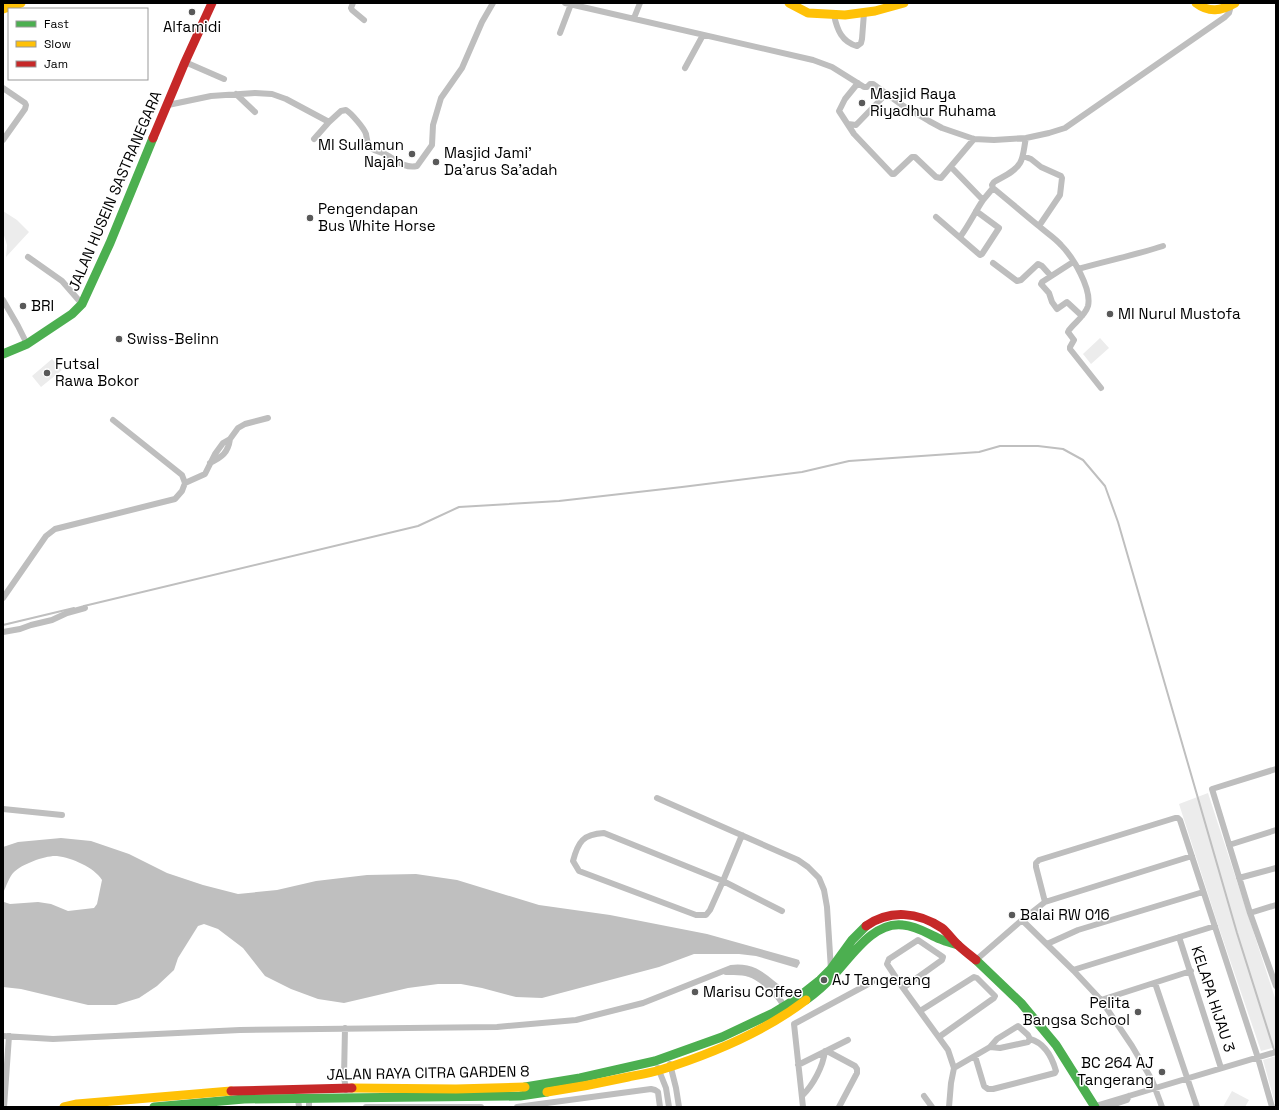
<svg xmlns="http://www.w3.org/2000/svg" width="1279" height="1110" viewBox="0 0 1279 1110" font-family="'Space Grotesk',sans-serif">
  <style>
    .green { fill: #ececec }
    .water { fill: #bfbfbf }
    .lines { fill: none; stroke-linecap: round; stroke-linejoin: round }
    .stream { stroke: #bfbfbf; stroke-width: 2 }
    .street { stroke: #bebebe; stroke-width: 6 }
    .fast { stroke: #4caf50; stroke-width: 9 }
    .slow { stroke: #ffc107; stroke-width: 9 }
    .jam { stroke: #c62828; stroke-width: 9 }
    .poi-dot { fill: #595959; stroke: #fff; stroke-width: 1.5 }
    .labels { text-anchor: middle; stroke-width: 3; stroke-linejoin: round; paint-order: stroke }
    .poi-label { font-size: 15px; fill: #000; stroke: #fff; text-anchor: start }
    .street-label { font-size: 15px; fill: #000; stroke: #fff }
  </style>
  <rect width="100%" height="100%" fill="#fff"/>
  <!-- green -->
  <path class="green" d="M3,211L17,220L29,232L6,257L7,245L3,232Z
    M1100,338L1109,348L1091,364L1083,354Z
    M52,359L62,370L41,387L32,376Z
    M1208,793L1276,1001V1047L1261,1051L1218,925L1179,804Z
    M1276,1056V1107L1263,1060Z
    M1232,1091L1249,1100L1245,1107H1223Z"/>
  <!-- water -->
  <path class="water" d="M61,838L91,841L129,854L167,873L203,885L238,894L277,890L316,881L367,875L416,874L457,880L539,905L610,915L707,934L796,959L799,960L800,963L797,968L756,956L739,954H694L659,967L542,998L516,997L482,988L461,984H438L408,988L344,1003L318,999L291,989L265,976L243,948L218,929L204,924L198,926L178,958L174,970L157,986L139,998L116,1005H88L21,989L3,987V898L4,902L10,904L38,902L51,904L68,911L94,908L97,904L102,880C94,867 72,858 57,856C46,855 22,864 14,872C9,877 6,887 3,893V847L18,842Z"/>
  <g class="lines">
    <!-- stream -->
    <path class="stream" d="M84,606L418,526L459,507L559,501L682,487L802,472L849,461L979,452L1000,446H1038L1063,449L1083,460L1105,486L1118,522L1237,933L1276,1056
      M3,625L74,608"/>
    <!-- street -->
    <path class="street" d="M353,3L351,8L352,10L364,20
      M565,3L813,60L832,67L864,87H867L870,84H873L902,105L929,121L942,128L974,139L994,140L1026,138L1049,133L1065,128L1225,17L1229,13L1231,6
      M834,15C837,30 842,42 857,46L861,43L862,39L864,13
      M634,18L640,3
      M560,33L571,4
      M185,62L224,79
      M685,68L703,35
      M858,83L845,99L839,111L854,134L892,174H894L912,157H915L936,177L941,178L974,139
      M3,88L25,103L26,105L25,109L3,140
      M236,94L255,112
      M168,105L211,96L255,93L272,94L286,99L329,122L341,111L346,110C351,113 364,128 366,134C367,139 367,144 371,148C374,151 379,152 383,153C394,158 403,169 417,166L432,145L433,125L441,98L462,68L482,22L493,3
      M848,124L856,125L886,94
      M314,139L329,122
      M1023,156L1031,159L1041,167L1061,176L1062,178L1060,195L1039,226
      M951,167L983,200C975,212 969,225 960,237
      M993,188C1009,201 1024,214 1040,227C1047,233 1055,238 1061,245C1073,257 1092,289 1088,306C1085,316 1075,322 1069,330L1068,332L1074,340L1070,347V349L1101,388
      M983,200L993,188L992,185L994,182C1002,177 1015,172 1020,163C1024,156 1024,146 1026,138
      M936,217L980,255L982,254L999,228L976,211
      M28,257L62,281L82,304
      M1073,262L1042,282L1041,284L1049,293L1052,302L1057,309L1067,302L1068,303L1082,316
      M993,263L1017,281L1021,280L1038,264L1042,266L1051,276
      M1078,269C1106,261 1135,255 1163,246
      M3,300L18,326L27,344
      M210,463C222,457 228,453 230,439
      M185,483L205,474L215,454L223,443L230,439L238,428L245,424L268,418
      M3,598L46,536L55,529L175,499L182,491L185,483L182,475L113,420
      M3,632L20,629L31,625L52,620L67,613L85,608
      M1276,769L1212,789L1250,913L1276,986
      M657,798L798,860L808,867L819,878L824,890L827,907L831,970
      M3,809L62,815
      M742,835L723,881L710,910L706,915H696L579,871L573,861C578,842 583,834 604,833L723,881L782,911
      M1229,845L1276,830
      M1239,878L1276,868
      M1045,902L1036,867V863L1039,860L1175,818H1178L1180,820L1258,1058L1272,1107
      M1250,913L1276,905
      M1022,920L1073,970L1101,1000L1132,1046L1152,1080L1162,1107
      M1179,937L1221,1068
      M1047,944L1078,930L1203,892
      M976,960L1022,920L1045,902L1192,856
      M1073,970L1215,926
      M726,972C734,972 742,971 749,974C764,979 778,995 786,1009
      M1155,983L1197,1107
      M903,988L942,960L943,957L918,940L889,959L887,964L903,988L948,1050L954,1068L951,1083L949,1107
      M1101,1000L1191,971
      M920,1011L974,977L977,978L995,996L994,998L939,1037
      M345,1028L344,1077L346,1090
      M3,1036L53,1039L240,1030L497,1027L576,1020L643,1003L731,968C763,964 770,988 796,999
      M990,1047L1000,1048L1028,1042L1030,1039
      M827,1051L855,1066L857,1069V1073L839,1107
      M670,1064L676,1088L679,1107
      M798,1065L848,1040
      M658,1068L666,1088L669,1107
      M954,1068L990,1047L997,1039L1018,1026L1028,1035L1030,1039C1045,1043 1052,1057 1056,1071L1055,1073L993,1089H988L984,1086L975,1056
      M802,1096C813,1085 823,1067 825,1051
      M924,1096L932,1107
      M309,1098V1107
      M298,1099L299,1107
      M4,1107L9,1036
      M366,1107H481
      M517,1107L651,1089L655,1090L658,1092L660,1107
      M803,1107L794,1024L872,982
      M1092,1107L1276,1052
      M1106,1107L1127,1100L1129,1096"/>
    <!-- fast -->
    <path class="fast" d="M3,354L27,344L72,314L82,304L110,243L153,138
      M976,960L1021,1003L1056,1045L1095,1107
      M806,1000C814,994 822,988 829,980C849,961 871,921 903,925C917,926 928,934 940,939C946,942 952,943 958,945
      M525,1087L580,1078L655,1061L722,1037L773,1013L796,999L820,980L831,969L852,940L866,926
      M154,1107L244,1099L520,1096L547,1092"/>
    <!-- slow -->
    <path class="slow" d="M789,3L808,13L845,15L875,11L904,3
      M1196,3C1209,13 1221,11 1235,3
      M3,9L21,3
      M352,1088L456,1089L525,1087
      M547,1092C574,1088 601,1083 628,1077C638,1075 650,1073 660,1070C711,1054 764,1032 806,1000
      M64,1107L77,1104L231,1091"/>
    <!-- jam -->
    <path class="jam" d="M153,138L185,62L212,3
      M866,926C890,909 918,912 942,928C947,932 952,939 957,944C963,950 970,955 976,960
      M231,1091L352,1088"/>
  </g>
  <!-- markers -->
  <g class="poi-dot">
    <circle cx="192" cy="12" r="4"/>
    <circle cx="862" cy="103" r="4"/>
    <circle cx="412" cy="154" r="4"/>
    <circle cx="436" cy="162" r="4"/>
    <circle cx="310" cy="218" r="4"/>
    <circle cx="23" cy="306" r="4"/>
    <circle cx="1110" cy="314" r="4"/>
    <circle cx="119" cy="339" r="4"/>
    <circle cx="47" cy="373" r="4"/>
    <circle cx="1012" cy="915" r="4"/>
    <circle cx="824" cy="980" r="4"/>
    <circle cx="695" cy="992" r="4"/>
    <circle cx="1138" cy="1012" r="4"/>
    <circle cx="1162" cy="1072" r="4"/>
  </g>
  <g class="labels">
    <!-- poi labels -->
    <g class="poi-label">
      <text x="192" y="32" text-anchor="middle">Alfamidi</text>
      <text x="870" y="99">Masjid Raya<tspan x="870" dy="17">Riyadhur Ruhama</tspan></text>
      <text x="404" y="150" text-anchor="end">MI Sullamun<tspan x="404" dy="17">Najah</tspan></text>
      <text x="444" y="158">Masjid Jami'<tspan x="444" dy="17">Da'arus Sa'adah</tspan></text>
      <text x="318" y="214">Pengendapan<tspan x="318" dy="17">Bus White Horse</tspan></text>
      <text x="31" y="311">BRI</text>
      <text x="1118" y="319">MI Nurul Mustofa</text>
      <text x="127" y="344">Swiss-Belinn</text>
      <text x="55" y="369">Futsal<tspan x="55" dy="17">Rawa Bokor</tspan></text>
      <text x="1020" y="920">Balai RW 016</text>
      <text x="832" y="985">AJ Tangerang</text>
      <text x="703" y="997">Marisu Coffee</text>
      <text x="1130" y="1008" text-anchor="end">Pelita<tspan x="1130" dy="17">Bangsa School</tspan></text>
      <text x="1154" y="1068" text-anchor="end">BC 264 AJ<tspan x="1154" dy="17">Tangerang</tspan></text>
    </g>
    <!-- street labels -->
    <g class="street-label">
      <text transform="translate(115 191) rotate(-67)" y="5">JALAN HUSEIN SASTRANEGARA</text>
      <text transform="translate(1213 999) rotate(72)" y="5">KELAPA HIJAU 3</text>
      <text transform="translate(428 1073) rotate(-1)" y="5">JALAN RAYA CITRA GARDEN 8</text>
    </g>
  </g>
  <!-- border -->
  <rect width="1279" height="1110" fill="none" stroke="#000000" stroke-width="8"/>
  <!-- legend -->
  <rect x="8" y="8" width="140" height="72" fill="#ffffff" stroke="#999999"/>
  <rect x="16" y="21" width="20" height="6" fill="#4caf50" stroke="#999999"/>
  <text x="44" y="28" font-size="12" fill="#000000">Fast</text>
  <rect x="16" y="41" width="20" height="6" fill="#ffc107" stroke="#999999"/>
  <text x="44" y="48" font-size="12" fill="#000000">Slow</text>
  <rect x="16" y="61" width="20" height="6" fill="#c62828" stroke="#999999"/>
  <text x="44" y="68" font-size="12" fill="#000000">Jam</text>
</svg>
